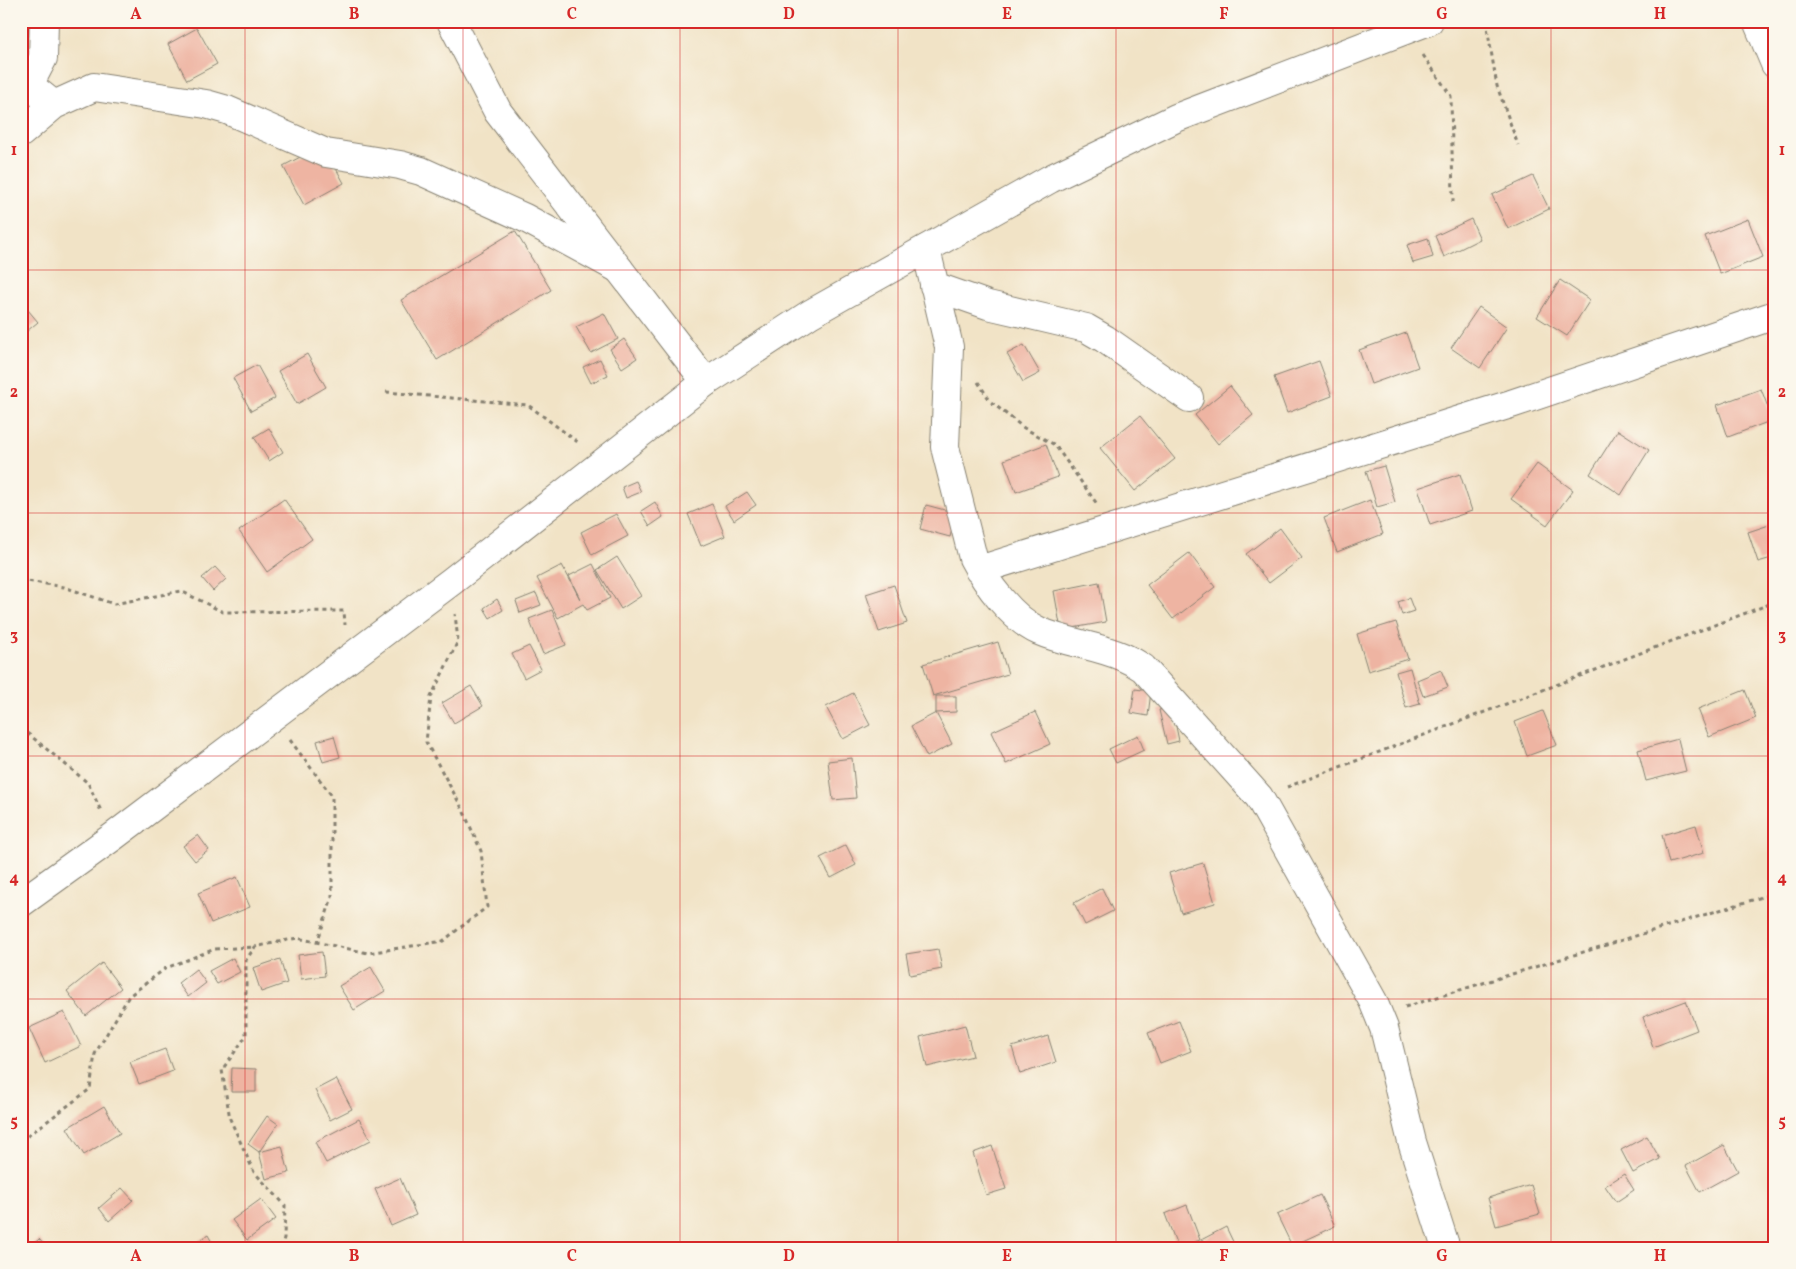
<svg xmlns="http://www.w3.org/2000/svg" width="1796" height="1269" viewBox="0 0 1796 1269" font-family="Vollkorn,serif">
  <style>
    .building { fill: #eeb4a2 }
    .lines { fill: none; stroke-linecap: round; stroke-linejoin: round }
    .street-casing { stroke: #868071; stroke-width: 30 }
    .secondary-casing { stroke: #868071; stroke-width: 30 }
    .primary-casing { stroke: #868071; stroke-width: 30 }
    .path { stroke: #868071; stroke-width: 3; stroke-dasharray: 4 4; stroke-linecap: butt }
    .street { stroke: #fff; stroke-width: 28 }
    .secondary { stroke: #fff; stroke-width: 28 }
    .primary { stroke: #fff; stroke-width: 28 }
    .grid { fill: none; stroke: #d62828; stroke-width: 1; stroke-opacity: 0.55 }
    .neatline { fill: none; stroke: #d62828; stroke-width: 2 }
    .grid-label { font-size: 16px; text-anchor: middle; font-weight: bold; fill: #d62828 }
  </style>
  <rect width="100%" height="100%" fill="#fbf7ec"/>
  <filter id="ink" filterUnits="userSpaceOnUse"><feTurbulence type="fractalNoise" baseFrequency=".02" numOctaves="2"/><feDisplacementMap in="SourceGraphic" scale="10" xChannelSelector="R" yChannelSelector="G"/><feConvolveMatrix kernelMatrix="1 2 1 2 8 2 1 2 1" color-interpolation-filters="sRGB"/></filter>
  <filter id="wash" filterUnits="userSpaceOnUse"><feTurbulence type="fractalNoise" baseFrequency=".0096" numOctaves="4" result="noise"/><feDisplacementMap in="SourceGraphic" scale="20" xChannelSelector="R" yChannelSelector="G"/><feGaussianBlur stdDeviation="1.12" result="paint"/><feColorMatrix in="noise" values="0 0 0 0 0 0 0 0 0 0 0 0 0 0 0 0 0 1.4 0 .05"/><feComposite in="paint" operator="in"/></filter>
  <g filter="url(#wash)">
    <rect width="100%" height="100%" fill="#f1e3c6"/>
    <g id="blocks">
      <!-- building -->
      <path class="building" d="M197,28L217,64L187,80L168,44Z
        M308,153L328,154L344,183L304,205L283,166Z
        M1533,176L1549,209L1508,229L1492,195Z
        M1471,219L1480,239L1444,257L1435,236Z
        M1748,219L1763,257L1720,274L1705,236Z
        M515,231L551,290L437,360L401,300Z
        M1428,238L1433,257L1413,263L1407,245Z
        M1560,280L1590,300L1567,336L1537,317Z
        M1479,307L1507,327L1480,368L1451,348Z
        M28,310L38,322L21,336V315Z
        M604,313L618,339L591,353L576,327Z
        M1406,333L1418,367L1371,384L1359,350Z
        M624,339L637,358L622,368L610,349Z
        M1024,345L1040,373L1023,382L1007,354Z
        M307,354L326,387L297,404L278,371Z
        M600,359L608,375L591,383L583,367Z
        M1319,361L1332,396L1287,413L1274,377Z
        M257,365L275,398L251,411L233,378Z
        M1230,386L1253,415L1218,444L1195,415Z
        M1761,389L1773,420L1728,437L1717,405Z
        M1140,416L1175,459L1135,491L1100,448Z
        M269,428L283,452L269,461L254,437Z
        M1618,430L1649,450L1621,495L1590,474Z
        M1046,444L1058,477L1016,492L1004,460Z
        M1537,464L1573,490L1547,525L1511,499Z
        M1384,466L1395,502L1377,507L1366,471Z
        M1460,474L1472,511L1430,525L1418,488Z
        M636,481L641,492L626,498L622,487Z
        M747,492L756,505L734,520L725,506Z
        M284,499L312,539L267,572L239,531Z
        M1370,500L1383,534L1337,552L1324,518Z
        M655,502L663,517L650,526L641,511Z
        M712,504L725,536L701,546L688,514Z
        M926,505L956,513L950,537L920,529Z
        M616,514L628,536L592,555L581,532Z
        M1775,523V557L1758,562L1748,532Z
        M1280,528L1302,558L1269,583L1246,554Z
        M1189,553L1215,587L1173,619L1147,585Z
        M617,557L641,596L621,609L597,570Z
        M593,564L610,598L587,610L583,604L558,618L537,578L562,565L580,599L569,576Z
        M215,567L226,579L213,591L202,578Z
        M1099,582L1106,622L1061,630L1054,591Z
        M894,585L907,623L879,632L866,594Z
        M536,593L541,605L520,613L516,601Z
        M1409,598L1414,611L1402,615L1398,602Z
        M497,599L503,610L490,618L484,608Z
        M552,610L566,645L543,654L529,619Z
        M1396,622L1408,659L1368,671L1357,634Z
        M998,642L1008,674L933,696L923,664Z
        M529,646L541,669L524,678L512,654Z
        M1410,668L1420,704L1406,708L1396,672Z
        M1441,670L1448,687L1423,696L1417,680Z
        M471,686L483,706L454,723L442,703Z
        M1135,689L1151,691L1148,716L1131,713Z
        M1745,690L1756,718L1709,737L1698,709Z
        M853,693L870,725L843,739L826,707Z
        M936,696H956V712L936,713Z
        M1172,707L1179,741L1167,744L1159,710Z
        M1543,711L1557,745L1527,756L1515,722Z
        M1035,712L1050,744L1006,764L991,732Z
        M936,713L952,744L927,757L911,726Z
        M1138,735L1144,750L1116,763L1109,749Z
        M334,736L340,757L323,762L317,741Z
        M1678,739L1686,771L1646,781L1638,750Z
        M852,758L856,798L833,800L828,761Z
        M1696,825L1704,853L1669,863L1662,835Z
        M198,835L209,850L195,861L183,846Z
        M846,845L856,865L831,878L820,858Z
        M1203,863L1215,903L1181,913L1169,873Z
        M237,877L250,907L211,923L198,893Z
        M1102,888L1113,911L1085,925L1074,903Z
        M938,949L942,969L910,975L906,954Z
        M322,952L325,976L301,979L298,955Z
        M233,958L240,972L217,984L209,971Z
        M280,959L287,983L261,992L253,968Z
        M102,963L121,988L86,1016L67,991Z
        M371,967L385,991L354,1010L339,986Z
        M196,969L206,983L188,997L178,983Z
        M1686,1001L1697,1030L1653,1047L1643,1017Z
        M64,1012L81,1046L45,1063L29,1028Z
        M1179,1021L1191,1051L1160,1063L1148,1033Z
        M965,1025L973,1056L927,1067L920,1037Z
        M1048,1036L1056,1062L1020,1074L1012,1047Z
        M165,1049L173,1071L139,1084L130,1062Z
        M232,1068L256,1069V1092H231Z
        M336,1079L352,1109L330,1120L315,1090Z
        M104,1106L120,1133L84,1155L67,1128Z
        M267,1116L278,1124L259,1152L248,1144Z
        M359,1119L371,1140L326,1163L315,1142Z
        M1647,1136L1660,1159L1633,1173L1621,1150Z
        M1724,1145L1738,1171L1700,1192L1686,1166Z
        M282,1146L289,1173L266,1179L259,1152Z
        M992,1146L1006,1189L986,1195L973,1153Z
        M1624,1174L1634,1190L1616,1202L1605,1186Z
        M400,1178L416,1215L391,1226L375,1189Z
        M1531,1185L1540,1214L1496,1226L1488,1198Z
        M122,1188L133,1200L109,1221L99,1208Z
        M1320,1195L1335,1226L1292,1246L1277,1215Z
        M261,1199L276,1219L247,1240L232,1220Z
        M1187,1205L1200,1240L1178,1248L1165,1214Z
        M1226,1227L1236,1248H1205L1201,1240Z
        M208,1235L215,1248H186Z
        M39,1239L47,1248H29Z"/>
    </g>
  </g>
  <g filter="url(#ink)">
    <use href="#blocks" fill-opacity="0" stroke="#868071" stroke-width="1"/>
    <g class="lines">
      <defs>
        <path id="street" d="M44,21L43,58L29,85L54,105L94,87L206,104L227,110L326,153L400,165L421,171L525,218L619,269
          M1757,21L1775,64
          M21,133L54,105
          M926,249L949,347L945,447L973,558C986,583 1012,619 1039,631C1066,643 1096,645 1123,657C1130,660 1137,664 1143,668L1259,797L1373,1001L1384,1028L1412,1142L1446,1248
          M934,286L988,305L1086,328L1105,339L1189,398
          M979,570L1511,404L1775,315"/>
        <path id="secondary" d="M451,21L498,112L706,382"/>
        <path id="primary" d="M21,903L114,836L452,581L706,382L810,314L1050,179L1176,118L1429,21"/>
      </defs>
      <!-- street casing -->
      <use href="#street" class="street-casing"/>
      <!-- secondary casing -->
      <use href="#secondary" class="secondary-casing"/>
      <!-- primary casing -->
      <use href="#primary" class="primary-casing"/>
      <!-- path -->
      <path class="path" d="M1486,21L1497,86L1518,145
        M1423,55L1451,96L1453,202
        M978,382L991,402L1024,428L1055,445L1097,504
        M386,392L528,405L579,443
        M21,580L64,587L114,604L181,591L223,612L344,611L345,625
        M21,728L88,783L101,811
        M290,740L332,796V897L317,943
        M1287,787L1775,602
        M1405,1007L1775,893
        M21,1141L90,1089L95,1054L129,996L166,968L215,949L255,947
        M281,1248L284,1238L285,1205L254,1172L230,1119L222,1070L246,1036V960L255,947L297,938L368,953L443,941L487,907L481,851L463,810L426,742L431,697L458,641L455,614"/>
      <!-- street -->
      <use href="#street" class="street"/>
      <!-- secondary -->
      <use href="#secondary" class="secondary"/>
      <!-- primary -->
      <use href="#primary" class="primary"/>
    </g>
  </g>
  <!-- grid -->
  <path class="grid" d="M245,21V1248M463,21V1248M680,21V1248M898,21V1248M1116,21V1248M1333,21V1248M1551,21V1248M21,270H1775M21,513H1775M21,756H1775M21,999H1775"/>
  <!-- margin -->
  <rect width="1796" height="1269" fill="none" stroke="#fbf7ec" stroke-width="55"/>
  <rect x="28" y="28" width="1740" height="1214" class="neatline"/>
  <g class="grid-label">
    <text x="136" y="19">A</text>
    <text x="354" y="19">B</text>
    <text x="572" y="19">C</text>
    <text x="789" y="19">D</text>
    <text x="1007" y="19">E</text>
    <text x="1224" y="19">F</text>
    <text x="1442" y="19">G</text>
    <text x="1660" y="19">H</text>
    <text x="14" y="155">1</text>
    <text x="1782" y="155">1</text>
    <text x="14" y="397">2</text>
    <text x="1782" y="397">2</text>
    <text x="14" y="640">3</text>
    <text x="1782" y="640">3</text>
    <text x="14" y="883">4</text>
    <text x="1782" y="883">4</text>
    <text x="14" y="1126">5</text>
    <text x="1782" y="1126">5</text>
    <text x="136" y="1261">A</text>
    <text x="354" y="1261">B</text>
    <text x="572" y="1261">C</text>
    <text x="789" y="1261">D</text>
    <text x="1007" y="1261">E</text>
    <text x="1224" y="1261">F</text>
    <text x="1442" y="1261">G</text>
    <text x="1660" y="1261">H</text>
  </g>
</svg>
